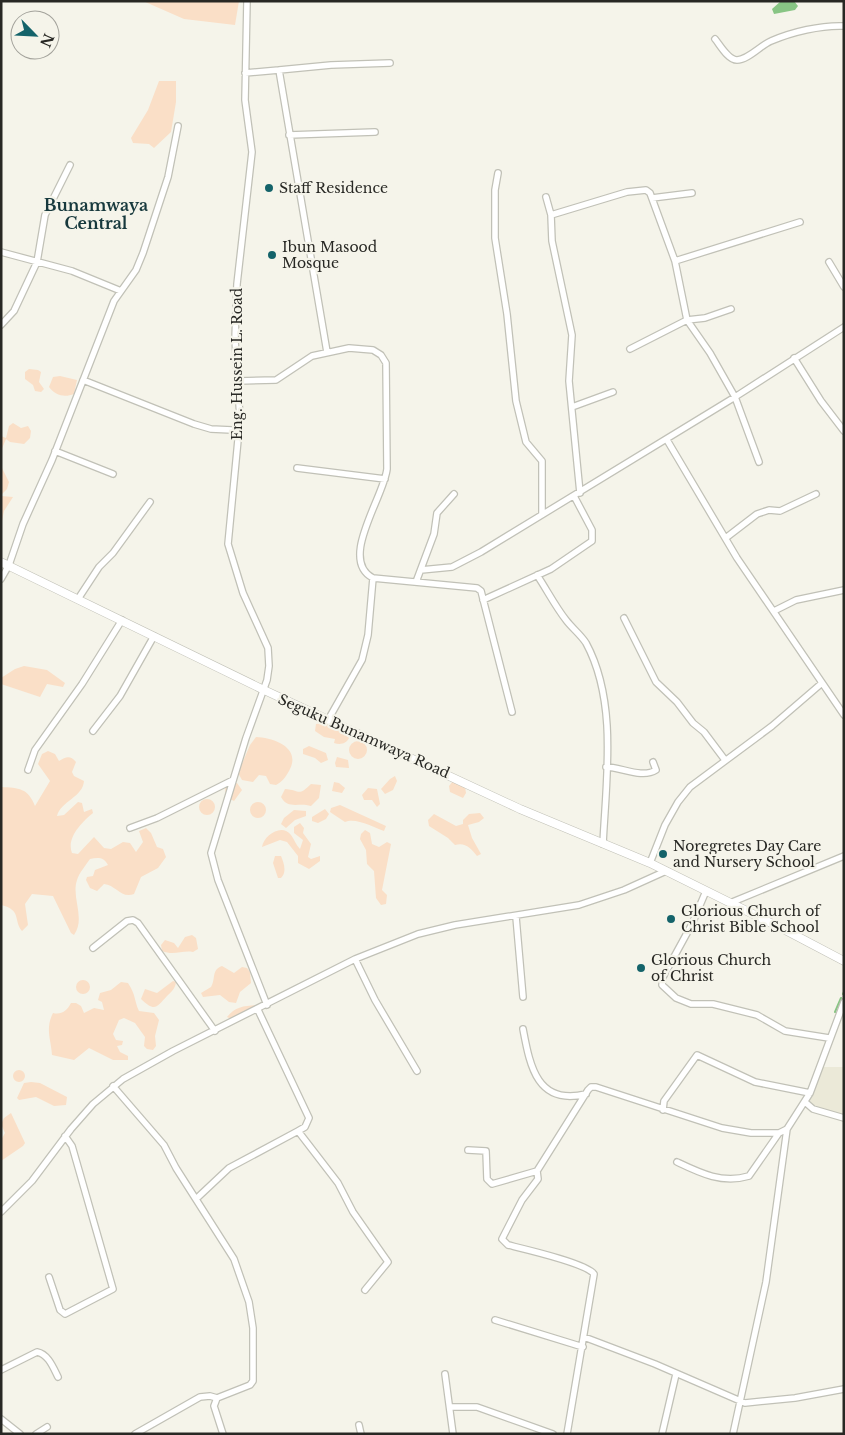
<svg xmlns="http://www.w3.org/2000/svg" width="845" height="1435" viewBox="0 0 845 1435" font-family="'Libre Baskerville',serif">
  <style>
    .built { fill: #ebe9d8 }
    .green { fill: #fadfc7 }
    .water { fill: #88c584 }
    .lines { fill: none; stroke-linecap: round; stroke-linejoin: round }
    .stream { stroke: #88c584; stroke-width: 2 }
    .street-casing { stroke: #c1c1b7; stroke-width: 8 }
    .secondary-casing { stroke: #c1c1b7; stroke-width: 9 }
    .street { stroke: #fff; stroke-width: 5.5 }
    .secondary { stroke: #fff; stroke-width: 8 }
    .poi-dot { fill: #14636a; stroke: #f5f4ea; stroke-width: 2 }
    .labels { text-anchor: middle; stroke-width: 4.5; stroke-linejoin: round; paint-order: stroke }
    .poi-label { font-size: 14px; fill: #282824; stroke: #f5f4ea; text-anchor: start }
    .street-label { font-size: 14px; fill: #282824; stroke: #f5f4ea }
    .quarter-label { font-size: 16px; font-weight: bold; fill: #17393d; stroke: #f5f4ea }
  </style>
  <rect width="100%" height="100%" fill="#f5f4ea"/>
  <!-- built -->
  <path class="built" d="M821,1067H844V1117L813,1107L808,1103Z"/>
  <!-- green -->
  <path class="green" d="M143,1H239L235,25L184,19Z
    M159,81H176V102L171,132L154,148L149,144L133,143L131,138L148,110Z
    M29,369L38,370L41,372L39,382L44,389L41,392L35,391L33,385L25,379V372Z
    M60,376L77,380L74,394C64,398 55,395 49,387L53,377Z
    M13,423L21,428L28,426L31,431L30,438L24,444L10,442L6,439L1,451V436L6,438L9,426Z
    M2,468L9,482L7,489L1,495Z
    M1,496L13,497L4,511L1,526Z
    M24,666L47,670L65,683L63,687L47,684L40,697L1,684V678L15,669Z
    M323,723L341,730L349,738C346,744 340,745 334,743L335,739L324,737L315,731L316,724Z
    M256,737C275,738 302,748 289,771C285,778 282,782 276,785L270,784L266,776L259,775L253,782L242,780L238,773L250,745Z
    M349 750a9 9 0 1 1 18 0a9 9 0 1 1-18 0Z
    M309,746L326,753L328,760L321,763L315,758L303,754V749Z
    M48,751L55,754L59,761C66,757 70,755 76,762L72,772L74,776L84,781C83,797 61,801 57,816L64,815L78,802L82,803L84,812L92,809L93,813C82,822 66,838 72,853L78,854L94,837L104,848L111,849L123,842L130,843L136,852L143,842L139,831L146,828L151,833L157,847L163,849L166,857L158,868L141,877L134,894C121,899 116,885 104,884L97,891L90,888L86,880L87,877L93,876L95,870L108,865C104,857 98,857 90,859C86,865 79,873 77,880C71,898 86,918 74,935L71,933L53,896L32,894L25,904L28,925L22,931C13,920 22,910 1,905V787C19,788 28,788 35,806L50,781L38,764L42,754Z
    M337,757L348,760L349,768L336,767L335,763Z
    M395,776L397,781L393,790L385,794L381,789L390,779Z
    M453,781L465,787L466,793L463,798L450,792L449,786Z
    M334,782L339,783L345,788L342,793L332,791Z
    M237,783L242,790L234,801L226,797L225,787Z
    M311,784L321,785L319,798L311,806C299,802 288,810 281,797L285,789C300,790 298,797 311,784Z
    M368,788L377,789L380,804L377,807L372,800H364L362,795Z
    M199 807a8 8 0 1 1 16 0a8 8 0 1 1-16 0Z
    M250 810a8 8 0 1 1 16 0a8 8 0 1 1-16 0Z
    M340,805L386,826L384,831C374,827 355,817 345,822L330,812L331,808Z
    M325,809L329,814L326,819L318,823L312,821V817Z
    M294,810L306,811V816L295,820L286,828L281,824L284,818Z
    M480,813L484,818L479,822L468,825L472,838L481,854L477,856C471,848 465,842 455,845L448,838L429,826L428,820L434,814L456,826L463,824V820L469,814Z
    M300,823L304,828L303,833L311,844L308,857L311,859L320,856V861L309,869L298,863V856L287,842L280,840L262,847C264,835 282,823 291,835C294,839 296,845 300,849L303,840L294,833V827Z
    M365,830L370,833L372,844L379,847L387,842L391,844L382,890L387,895L386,904L381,905L376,898L374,871L367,864L366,850L360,839L361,834Z
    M275,856H281C284,863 287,872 281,878H278L273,863Z
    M192,935L196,938L198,949L193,952C182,950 174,956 162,951L161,945L165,940L174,943L178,948L185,937Z
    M222,966L234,973L242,967L247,968L250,972L251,983L240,992L236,1003L229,1002L220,995L203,997L201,993L211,987C216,979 211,970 222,966Z
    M76 987a7 7 0 1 1 14 0a7 7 0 1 1-14 0Z
    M173,981L176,982C175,989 172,991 167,996C156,1008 155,1012 141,999L145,989L157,993Z
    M121,982L128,983C136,995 134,1000 139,1011L154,1013L159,1020L155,1036L156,1046L153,1050L147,1049L144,1046L145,1037L135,1023L124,1018L119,1020L113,1034L116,1040L123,1041L122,1045L117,1046L120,1052L128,1056V1060H113L89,1048L74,1060L52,1055C51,1039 45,1029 53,1013C61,1015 67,1011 71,1003H76L81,1006L84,1013L94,1008L104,1010L102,1002L98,1000L100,993L111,990Z
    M256,1005V1008L231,1019L227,1017C235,1007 243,1006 256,1005Z
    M13 1076a6 6 0 1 1 12 0a6 6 0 1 1-12 0Z
    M31,1082L40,1083L67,1097L66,1105L54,1106L36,1097L19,1100L17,1098L24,1083Z
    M11,1113L25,1143L23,1146L1,1161V1140L5,1133L1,1124L4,1118Z"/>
  <!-- water -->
  <path class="water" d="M781,1H794L798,6L795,10L774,14L772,9Z"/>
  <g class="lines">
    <!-- stream -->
    <path class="stream" d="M843,994L844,992
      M835,1012L841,998"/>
    <defs>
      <path id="street" d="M247,1L245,100L252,152L237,284L235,339L240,419L228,544L243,593L268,648L269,666L267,680L246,738L211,853L218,880L267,1005
        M715,39C720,45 728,60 737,60C748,60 761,45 771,41C792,32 821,25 844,26
        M279,70L331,65L390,63
        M245,73L279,70L327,352
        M289,135L375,132
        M498,173L495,190V238L507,314L516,401L526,442L542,461V513
        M546,197L551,215L552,241L572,335L569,381L580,493
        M652,198L692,193
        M551,215L627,192L646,190L650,193L675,261L687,320L630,349
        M1,252L72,271L121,291
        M675,261L800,222
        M829,262L844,287
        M731,309L705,318L687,320L710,353L735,397L759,462
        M1,325L14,311L37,262L45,215L70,165
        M794,358L821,401L844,431
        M83,380L194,424L211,429L232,430L239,437
        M238,381L276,380L312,356L349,348L373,350L381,355L386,363L387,469C384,497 338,560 373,578L477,588L481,591L512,712
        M572,407L613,392
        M667,440L737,558L844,715
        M55,451L113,474
        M297,468L385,479
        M727,537L757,514L769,510L780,511L816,494
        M421,570L452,567L481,552L735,397L844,327
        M537,575C547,590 555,606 566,620C572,628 581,635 586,643C618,702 606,780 603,844
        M1,579L9,565L23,524L52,460L114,301L136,270L143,253L168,177L178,126
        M416,582L434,534L437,513L454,494
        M78,599L99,567L113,553L150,502
        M483,600L551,569L592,541V530L574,496
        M774,611L796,600L844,590
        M624,618L656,682L677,702L693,723L704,732L725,760
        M328,720L362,660L368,635L373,578
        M93,731L120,696L154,636
        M606,767C621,767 642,779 656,770L653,762
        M28,770L35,750L82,684L122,620
        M130,828L157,818L233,780
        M650,863L665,825L678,802L690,787L772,726L822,683
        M706,891L692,924L663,977L662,985L676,998L691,1004H713L757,1015L785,1031L829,1038
        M730,903L844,856
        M516,917L523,997
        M93,948L127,921L133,920L138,923L215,1031
        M355,959L375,1000L417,1071
        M258,1010L309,1118L305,1127L298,1131L338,1183L353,1212L388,1262L365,1290
        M523,1029C530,1066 537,1106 586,1094
        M113,1086L164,1145L176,1168L234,1259L249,1302L253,1328V1381L250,1385L217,1398L214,1406L223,1434
        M805,1102L813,1109L844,1118
        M663,1110L664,1101L697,1055L755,1082L810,1093
        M468,1150L486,1151L487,1179L492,1184L537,1171
        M677,1162C700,1173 722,1184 749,1176L779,1133L787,1129
        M196,1199L229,1168L298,1131
        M1,1212L32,1181L71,1129L93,1104L123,1079L173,1051L355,959L418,934L455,925L579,905L624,890L666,871
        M49,1277L60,1310L65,1314L113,1289L72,1146L65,1136
        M495,1320L583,1347
        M584,1337L655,1364L745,1403L795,1398L844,1389
        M1,1370L37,1352C48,1354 53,1367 58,1377
        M445,1374L453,1434
        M450,1407H477L553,1434
        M1,1419L20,1434
        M359,1425L361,1434
        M36,1434L47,1427
        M135,1434L200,1397L210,1396L217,1398
        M567,1434L594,1274C586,1263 524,1249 508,1245L502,1239L522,1200L538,1179L537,1171L588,1090L591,1087H596L722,1128L751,1133H779
        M662,1434L676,1374
        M733,1434L766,1282L787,1129L810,1093L844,1002"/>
      <path id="secondary" d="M1,562L264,690L520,809L650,863L787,931L844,961"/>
    </defs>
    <!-- street casing -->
    <use href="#street" class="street-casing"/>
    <!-- secondary casing -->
    <use href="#secondary" class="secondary-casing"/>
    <!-- street -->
    <use href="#street" class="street"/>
    <!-- secondary -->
    <use href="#secondary" class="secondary"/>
  </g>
  <!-- markers -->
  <g class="poi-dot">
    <circle cx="269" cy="188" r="5"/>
    <circle cx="272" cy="255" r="5"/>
    <circle cx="663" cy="854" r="5"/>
    <circle cx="671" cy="919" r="5"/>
    <circle cx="641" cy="968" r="5"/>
  </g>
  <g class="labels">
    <!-- poi labels -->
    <g class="poi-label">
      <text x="279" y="193">Staff Residence</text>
      <text x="282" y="252">Ibun Masood<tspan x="282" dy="16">Mosque</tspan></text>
      <text x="673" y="851">Noregretes Day Care<tspan x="673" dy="16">and Nursery School</tspan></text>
      <text x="681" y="916">Glorious Church of<tspan x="681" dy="16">Christ Bible School</tspan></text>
      <text x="651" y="965">Glorious Church<tspan x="651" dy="16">of Christ</tspan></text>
    </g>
    <!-- street labels -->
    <g class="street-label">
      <text transform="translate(237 364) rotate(-90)" y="5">Eng. Hussein L. Road</text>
      <text transform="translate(364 736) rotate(24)" y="5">Seguku Bunamwaya Road</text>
    </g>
    <!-- quarter labels -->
    <g class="quarter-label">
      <text x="96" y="211">Bunamwaya<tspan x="96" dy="18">Central</tspan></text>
    </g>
  </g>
  <!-- border -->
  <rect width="845" height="1435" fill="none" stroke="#282824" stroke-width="5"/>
  <!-- north arrow -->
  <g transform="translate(35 35) rotate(114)"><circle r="24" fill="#f5f4ea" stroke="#a3a29b"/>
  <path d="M0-4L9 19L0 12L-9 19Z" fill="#14636a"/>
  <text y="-8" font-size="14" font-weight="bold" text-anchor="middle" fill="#282824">N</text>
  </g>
</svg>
